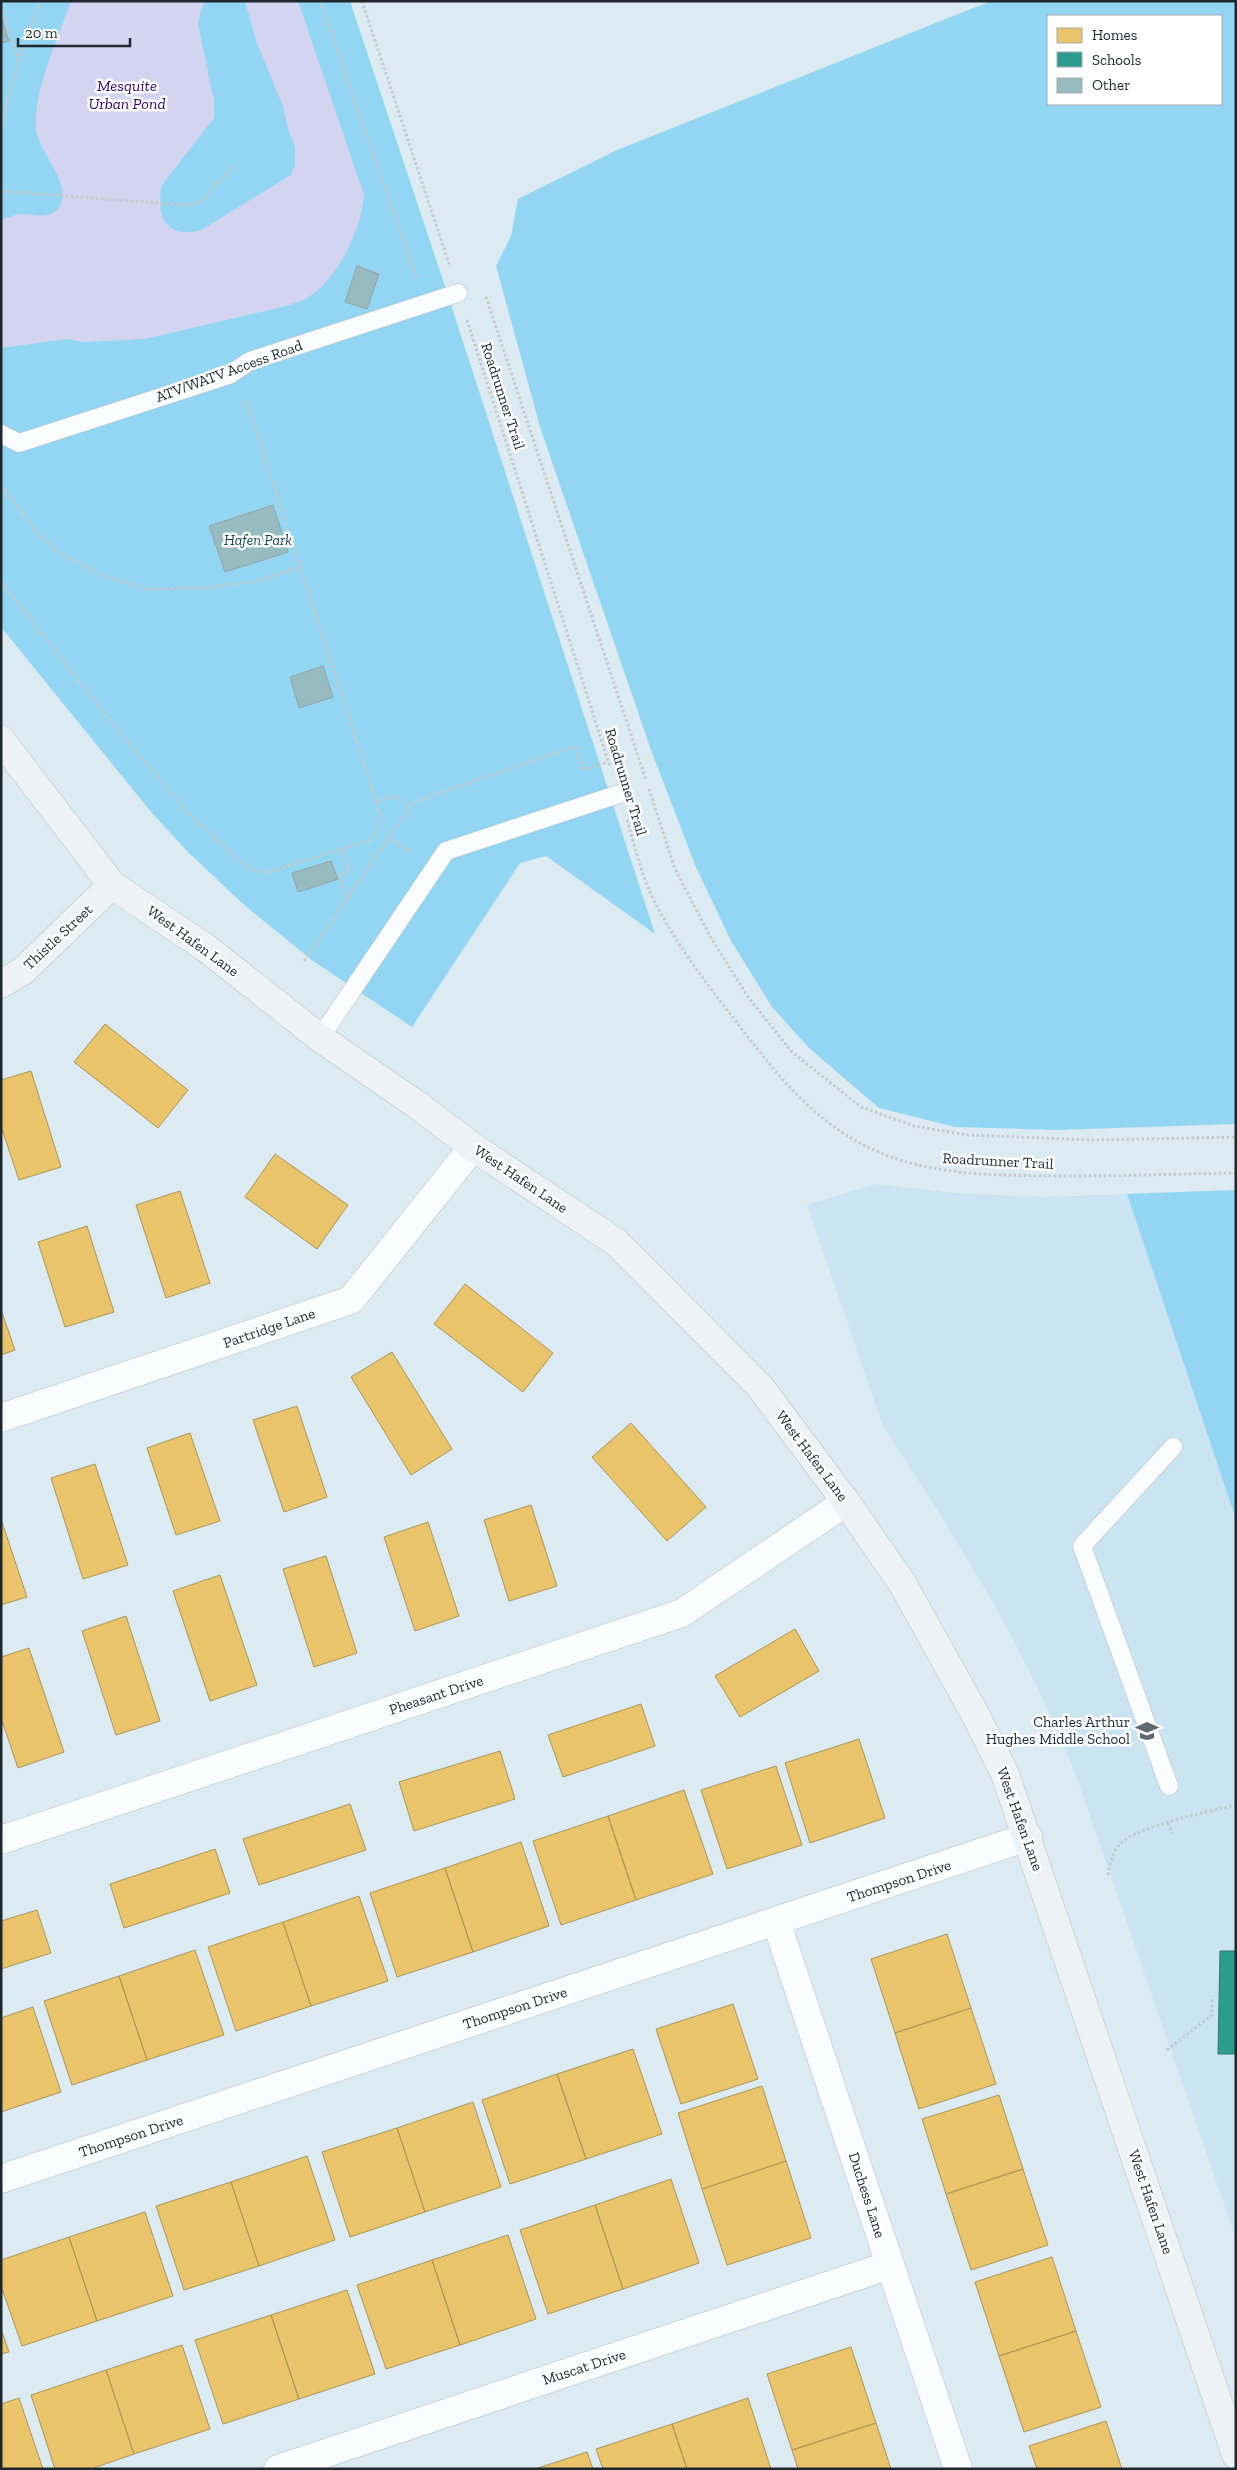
<svg xmlns="http://www.w3.org/2000/svg" width="1237" height="2470" viewBox="0 0 1237 2470" font-family="'Zilla Slab',serif">
  <style>
    .built { fill: #cbe4f1 }
    .green { fill: #92d6f3; fill-rule: evenodd }
    .water { fill: #d3d5f0 }
    .homes { fill: #e9c46a; stroke: #ac9557 }
    .schools { fill: #2a9d8f; stroke: #267a71 }
    .building { fill: #96bcc0; stroke: #96a2a6 }
    .lines { fill: none; stroke-linecap: round; stroke-linejoin: round }
    .lane-casing { stroke: #b6c1c6; stroke-width: 19 }
    .street-casing { stroke: #b6c1c6; stroke-width: 29 }
    .secondary-casing { stroke: #b6c1c6; stroke-width: 29 }
    .path { stroke: #c4cacb; stroke-width: 3; stroke-dasharray: 2.5 2.5; stroke-linecap: butt }
    .lane { stroke: #fafcfd; stroke-width: 18 }
    .street { stroke: #fafcfd; stroke-width: 28 }
    .secondary { stroke: #eef2f4; stroke-width: 28 }
    .labels { text-anchor: middle; stroke-width: 5; stroke-linejoin: round; paint-order: stroke }
    .street-label { font-size: 15px; fill: #1d272c; stroke: #fff }
    .park-label { font-size: 15px; font-style: italic; fill: #104357; stroke: #fff }
    .poi-label { font-size: 15px; fill: #1d272c; stroke: #fff; text-anchor: end }
    .water-label { font-size: 16px; font-style: italic; fill: #2f056f; stroke: #fff }
  </style>
  <rect width="100%" height="100%" fill="#dceaf1"/>
  <!-- built -->
  <path class="built" d="M875,1184L954,1193L1043,1197L1236,1190V2239L1076,1775L1038,1688L997,1609L940,1514L883,1426L807,1205Z"/>
  <!-- green -->
  <path class="green" d="M1,1H350L442,277L655,934L546,856L520,863L412,1027L313,961L243,904L187,851L152,813L1,627Z
    M991,1H1236V1124L1056,1130L955,1127L879,1108L809,1048L772,1007L731,941L696,867L651,750L541,430L496,266L511,236L518,199L617,150ZM1048,16H1221V104H1048Z
    M1236,1190V1519L1127,1194Z"/>
  <!-- water -->
  <path class="water" d="M71,1H206L202,7L198,24L214,101V118L162,185C155,216 166,240 201,230L291,175L295,165V147L288,129L283,106L257,43L245,1H298L364,195C362,228 338,280 307,298C301,301 293,304 286,306L145,339L83,342L67,339L1,348V220C7,218 14,215 20,214C33,213 49,221 59,207C73,185 41,155 37,133C30,98 59,36 71,1Z"/>
  <!-- homes -->
  <path class="homes" d="M105,1024L188,1090L158,1128L74,1062Z
    M31,1071L61,1167L19,1180L1,1126V1080Z
    M275,1154L348,1205L317,1249L245,1197Z
    M180,1191L210,1283L166,1298L136,1205Z
    M87,1226L114,1312L65,1327L38,1242Z
    M465,1284L553,1353L523,1392L434,1324Z
    M1,1310L15,1350L1,1355Z
    M392,1352L452,1449L411,1475L351,1377Z
    M297,1406L327,1497L284,1512L253,1420Z
    M631,1423L706,1507L667,1541L592,1457Z
    M190,1433L220,1521L176,1535L147,1448Z
    M95,1464L128,1565L83,1579L51,1478Z
    M531,1505L557,1586L509,1601L484,1520Z
    M1,1519L27,1597L1,1605Z
    M428,1522L459,1616L415,1631L384,1537Z
    M326,1556L357,1653L314,1667L283,1569Z
    M220,1575L257,1685L210,1701L173,1591Z
    M126,1616L160,1721L116,1735L82,1631Z
    M795,1629L819,1671L740,1717L715,1676Z
    M29,1648L64,1752L18,1768L1,1718V1657Z
    M641,1704L655,1746L563,1777L548,1735Z
    M859,1739L885,1818L810,1843L785,1763Z
    M500,1751L515,1799L414,1831L399,1782Z
    M776,1766L802,1845L727,1869L701,1790Z
    M684,1790L713,1874L636,1900L608,1816Z
    M350,1804L366,1850L259,1885L243,1839Z
    M608,1816L636,1900L561,1925L533,1841Z
    M521,1842L549,1926L473,1952L445,1868Z
    M215,1849L230,1893L124,1928L110,1884Z
    M445,1868L473,1952L397,1977L370,1893Z
    M359,1896L388,1981L311,2006L283,1922Z
    M37,1910L51,1953L1,1969V1921Z
    M283,1922L311,2006L236,2031L208,1947Z
    M947,1934L971,2008L895,2033L871,1959Z
    M195,1950L224,2035L147,2060L119,1976Z
    M119,1976L147,2060L72,2085L44,2001Z
    M733,2004L758,2079L681,2104L656,2029Z
    M33,2007L61,2092L1,2112V2018Z
    M971,2008L996,2084L919,2109L895,2033Z
    M633,2049L662,2134L586,2159L557,2074Z
    M557,2074L586,2159L510,2184L482,2100Z
    M762,2086L786,2161L702,2189L678,2113Z
    M999,2095L1023,2169L946,2194L922,2119Z
    M473,2102L501,2187L425,2212L397,2128Z
    M397,2128L425,2212L350,2237L322,2152Z
    M307,2156L335,2240L259,2266L231,2182Z
    M786,2161L811,2238L727,2265L702,2189Z
    M1023,2169L1048,2245L971,2270L946,2194Z
    M671,2179L699,2263L623,2289L595,2205Z
    M231,2182L259,2266L184,2290L156,2206Z
    M595,2205L623,2289L548,2314L520,2230Z
    M145,2212L173,2296L97,2321L69,2237Z
    M508,2235L536,2319L460,2345L432,2260Z
    M69,2237L97,2321L22,2346L1,2286V2260Z
    M1052,2257L1076,2331L999,2356L975,2282Z
    M432,2260L460,2345L386,2369L357,2285Z
    M347,2290L375,2374L299,2399L271,2315Z
    M271,2315L299,2399L223,2424L195,2340Z
    M1,2329L9,2352L1,2354Z
    M1076,2331L1101,2407L1024,2432L999,2356Z
    M182,2345L210,2429L134,2454L106,2370Z
    M851,2347L876,2423L792,2450L767,2374Z
    M106,2370L134,2454L91,2469H55L31,2395Z
    M19,2398L43,2469H1V2404Z
    M748,2398L771,2469H687L672,2424Z
    M1106,2421L1122,2469H1037L1029,2446Z
    M876,2423L891,2469H798L792,2450Z
    M672,2424L687,2469H603L596,2449Z
    M587,2452L593,2469H535Z"/>
  <!-- schools -->
  <path class="schools" d="M1220,1951H1236V2054H1218Z"/>
  <!-- building -->
  <path class="building" d="M1,17L9,41L1,43Z
    M357,266L379,274L367,309L345,302Z
    M273,505L288,552L225,572L209,526Z
    M323,666L333,697L299,708L290,677Z
    M331,861L338,879L298,892L292,873Z"/>
  <g class="lines">
    <defs>
      <path id="lane" d="M1,434L19,443L229,375L250,361L458,293
        M320,1038L446,851L619,794
        M1169,1786L1082,1546L1173,1447"/>
      <path id="street" d="M1,1418L351,1300L473,1147
        M1,1840L682,1613L846,1502
        M776,1921L958,2469
        M1,2179L1028,1837
        M278,2469L890,2265"/>
      <path id="secondary" d="M1,740L112,885L206,948L320,1038L416,1104L473,1147L616,1242L761,1388L846,1502L902,1583L974,1712L1005,1774L1236,2455
        M1,984L24,970L112,885"/>
    </defs>
    <!-- lane casing -->
    <use href="#lane" class="lane-casing"/>
    <!-- street casing -->
    <use href="#street" class="street-casing"/>
    <!-- secondary casing -->
    <use href="#secondary" class="secondary-casing"/>
    <!-- path -->
    <path class="path" d="M320,1L416,277
      M362,1L450,267
      M1,6L19,61
      M1,133C8,88 25,44 40,1
      M1,191L184,205L200,203L234,165
      M486,297L646,780
      M467,320L610,767
      M1,484L38,534L61,554L106,577L146,589L200,588L253,582L301,567
      M1,581L111,722L191,816L249,869L269,872L370,840L378,830L381,817L247,403L241,401
      M649,789L675,869L710,936L748,997L792,1052L861,1107L914,1126L968,1135L1093,1140L1236,1137
      M376,802L394,796L410,806
      M627,820C634,844 640,869 650,892C671,937 704,981 735,1020C769,1065 807,1114 858,1142C921,1177 992,1175 1062,1176C1120,1176 1178,1174 1236,1173
      M388,837L411,852
      M342,849L349,872L339,875L346,898
      M304,961L414,802L575,746L583,770L608,762
      M1168,1823L1172,1833
      M1108,1875C1110,1864 1112,1851 1121,1843C1139,1826 1210,1811 1236,1805
      M1167,2050L1212,2015V1999"/>
    <!-- lane -->
    <use href="#lane" class="lane"/>
    <!-- street -->
    <use href="#street" class="street"/>
    <!-- secondary -->
    <use href="#secondary" class="secondary"/>
  </g>
  <!-- icons -->
  <defs>
    <symbol id="school-bare" viewBox="-9 -9 18 18"><path d="M0-5L7-2L0 1L-7-2ZM-4 1L0 2.5L4 1V4Q0 6-4 4Z" fill="#606b71" stroke="#fff" stroke-width="2.5" paint-order="stroke"/></symbol>
  </defs>
  <g fill-rule="evenodd">
    <use href="#school-bare" x="1131" y="1715" width="32" height="32"/>
  </g>
  <g class="labels">
    <!-- street labels -->
    <g class="street-label">
      <text transform="translate(229 371) rotate(-20)" y="5">ATV/WATV Access Road</text>
      <text transform="translate(503 396) rotate(72)" y="5">Roadrunner Trail</text>
      <text transform="translate(626 782) rotate(73)" y="5">Roadrunner Trail</text>
      <text transform="translate(58 937) rotate(-43)" y="5">Thistle Street</text>
      <text transform="translate(193 941) rotate(36)" y="5">West Hafen Lane</text>
      <text transform="translate(998 1161) rotate(3)" y="5">Roadrunner Trail</text>
      <text transform="translate(521 1179) rotate(34)" y="5">West Hafen Lane</text>
      <text transform="translate(269 1328) rotate(-19)" y="5">Partridge Lane</text>
      <text transform="translate(812 1456) rotate(53)" y="5">West Hafen Lane</text>
      <text transform="translate(436 1695) rotate(-18)" y="5">Pheasant Drive</text>
      <text transform="translate(1020 1819) rotate(70)" y="5">West Hafen Lane</text>
      <text transform="translate(899 1881) rotate(-18)" y="5">Thompson Drive</text>
      <text transform="translate(515 2008) rotate(-18)" y="5">Thompson Drive</text>
      <text transform="translate(131 2136) rotate(-18)" y="5">Thompson Drive</text>
      <text transform="translate(867 2195) rotate(72)" y="5">Duchess Lane</text>
      <text transform="translate(1151 2202) rotate(71)" y="5">West Hafen Lane</text>
      <text transform="translate(584 2367) rotate(-18)" y="5">Muscat Drive</text>
    </g>
    <!-- park labels -->
    <g class="park-label">
      <text x="258" y="545">Hafen Park</text>
    </g>
    <!-- poi labels -->
    <g class="poi-label">
      <text x="1130" y="1727">Charles Arthur<tspan x="1130" dy="17">Hughes Middle School</tspan></text>
    </g>
    <!-- water labels -->
    <g class="water-label">
      <text x="127" y="91">Mesquite<tspan x="127" dy="18">Urban Pond</tspan></text>
    </g>
  </g>
  <!-- border -->
  <rect width="1237" height="2470" fill="none" stroke="#1d272c" stroke-width="5"/>
  <!-- legend -->
  <rect x="1047" y="15" width="175" height="90" fill="#ffffff" stroke="#a5a9ab"/>
  <rect x="1057" y="28" width="25" height="15" fill="#e9c46a" stroke="#a5a9ab"/>
  <text x="1092" y="40" font-size="15" fill="#1d272c">Homes</text>
  <rect x="1057" y="52" width="25" height="15" fill="#2a9d8f" stroke="#a5a9ab"/>
  <text x="1092" y="65" font-size="15" fill="#1d272c">Schools</text>
  <rect x="1057" y="78" width="25" height="15" fill="#96bcc0" stroke="#a5a9ab"/>
  <text x="1092" y="90" font-size="15" fill="#1d272c">Other</text>
  <!-- scale -->
  <path d="M18 38v8h112v-8" fill="none" stroke="#1d272c" stroke-width="2.5"/>
  <text x="25" y="38" font-size="15" fill="#1d272c" stroke="#ffffff" stroke-width="4" paint-order="stroke">20 m</text>
</svg>
